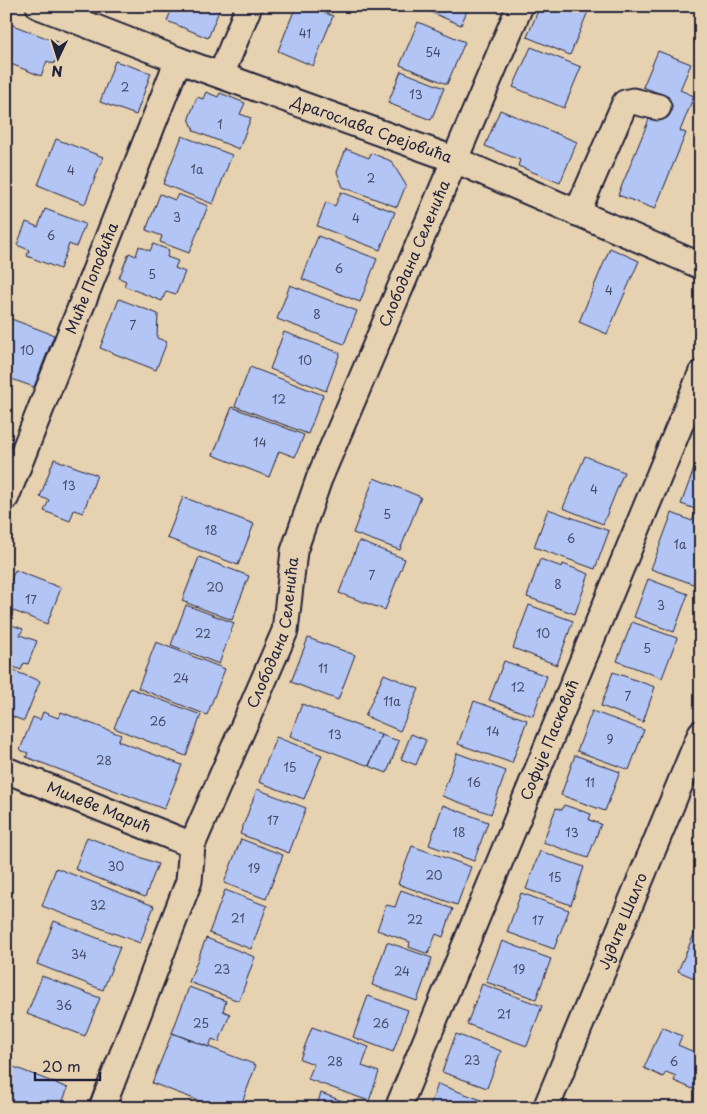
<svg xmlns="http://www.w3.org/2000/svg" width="707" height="1114" viewBox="0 0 707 1114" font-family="'Playpen Sans',sans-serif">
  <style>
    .building { fill: #b2c5f4; stroke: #22223b }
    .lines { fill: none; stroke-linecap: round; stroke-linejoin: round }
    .minor-casing { stroke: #22223b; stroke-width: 29 }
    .minor { stroke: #e6d1b0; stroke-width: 25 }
    .labels { text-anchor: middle; stroke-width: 5; stroke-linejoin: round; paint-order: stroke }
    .number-label { font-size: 12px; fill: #464b69 }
    .street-label { font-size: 15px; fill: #22223b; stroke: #e6d1b0 }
  </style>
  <rect width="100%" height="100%" fill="#e6d1b0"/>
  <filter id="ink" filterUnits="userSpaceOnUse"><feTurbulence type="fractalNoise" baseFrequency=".02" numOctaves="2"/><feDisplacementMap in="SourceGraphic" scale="10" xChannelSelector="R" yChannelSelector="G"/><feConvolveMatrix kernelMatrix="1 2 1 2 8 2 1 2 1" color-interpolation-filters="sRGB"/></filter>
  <g filter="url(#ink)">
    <!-- building -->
    <path class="building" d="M173,6H221L208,38L167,21Z
      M296,6H308L333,16L313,66L278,51Z
      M416,6H469L461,25Z
      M540,6H581L589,9L570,55L527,37Z
      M418,22L465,42L447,84L400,65Z
      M10,24L62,44L54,64L47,61L41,76L6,62L8,57L6,32Z
      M531,47L581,67L564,108L513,87Z
      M658,51L691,64L680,90L694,96L680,131L686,133L655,209L618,195L650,117L659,120L669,97L643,87Z
      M115,61L151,73L136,115L100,102Z
      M401,71L444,88L431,120L388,103Z
      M206,92L218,97L220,93L245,103L240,114L251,118L239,149L194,131L189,118L197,97L203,99Z
      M500,110L577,142L560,183L518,166L520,160L485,146Z
      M182,136L232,155L213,204L163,184Z
      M56,139L103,157L85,204L38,185Z
      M346,149L369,158L371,153L391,161L406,185L397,207L343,187L337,172Z
      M341,192L395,212L380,250L317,226L326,202L335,206Z
      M160,194L175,200L178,194L208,206L189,253L160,242L162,236L146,230Z
      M45,209L85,224L76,247L69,244L60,269L27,256L29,250L17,245L26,222L38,227Z
      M318,236L377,259L360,302L302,279Z
      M153,244L169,250L167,257L178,261L175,268L185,272L176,294L166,291L162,301L124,286L126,281L119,278L129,253L136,256L139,246L150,251Z
      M610,248L639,261L607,334L579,322Z
      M290,285L357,311L344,344L277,319Z
      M119,299L158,314L157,338L167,342L156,370L100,348Z
      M6,317L54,335L34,387L6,377Z
      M284,332L340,353L326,391L270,369Z
      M250,367L323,395L308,434L235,406Z
      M232,407L304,435L295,457L279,451L269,477L213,455Z
      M701,450V511L681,504Z
      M585,456L624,472L603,524L563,508Z
      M54,459L97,475L83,513L74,510L70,521L44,511L49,500L40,497Z
      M374,478L421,497L400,550L353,533Z
      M183,497L254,524L238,565L167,538Z
      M548,509L609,531L595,569L534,547Z
      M672,513L692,521L695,514L701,516V572L696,585L651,569Z
      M359,541L405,559L385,610L339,593Z
      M199,557L249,576L232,620L182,601Z
      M540,559L562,567L563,564L589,574L575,614L527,597Z
      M15,570L61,588L47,624L6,608V592Z
      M648,579L688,594L674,632L634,617Z
      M186,605L234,623L219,664L171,645Z
      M529,605L573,621L557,665L513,648Z
      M632,622L677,638L662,678L617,661Z
      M6,623L23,629L20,635L37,641L28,664L24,663L21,670L6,664Z
      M308,638L355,655L338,700L291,682Z
      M156,642L225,669L207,715L138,688Z
      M504,661L547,676L533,716L489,700Z
      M6,668L40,681L24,721L6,714Z
      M613,672L655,687L643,722L601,706Z
      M384,674L419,689L400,731L365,716Z
      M130,688L201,715L186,756L114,728Z
      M474,701L527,720L512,763L458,744Z
      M302,704L381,735L369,766L290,736Z
      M592,711L644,730L629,770L577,751Z
      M43,712L58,718L61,712L121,735L118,741L182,765L164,809L26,757L28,753L20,750L33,717L40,720Z
      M411,734L426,740L416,765L401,759Z
      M381,735L399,741L387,773L369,766Z
      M276,737L322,755L304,799L259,782Z
      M457,753L506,771L491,814L442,796Z
      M575,755L620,772L605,811L561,795Z
      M257,789L306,808L289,853L240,834Z
      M443,805L488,822L474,861L429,845Z
      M564,805L591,814L589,820L601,824L588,858L543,842L556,808L562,810Z
      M87,837L158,864L145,897L75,869Z
      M241,839L283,855L266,899L224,883Z
      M412,846L471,867L457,905L398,884Z
      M540,851L584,867L571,905L526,889Z
      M56,868L154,906L140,943L42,906Z
      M225,890L267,906L251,949L209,933Z
      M401,890L453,909L443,937L436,934L428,954L409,947L410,942L377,930L386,905L395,907Z
      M521,893L569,910L554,949L507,932Z
      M701,918V981L678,971Z
      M54,921L120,947L103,990L37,964Z
      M206,938L255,957L239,1001L189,982Z
      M502,941L551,959L536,999L486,982Z
      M387,942L432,958L417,1001L372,985Z
      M42,976L100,998L85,1036L27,1014Z
      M482,984L542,1006L527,1046L467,1024Z
      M189,987L226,1001L223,1011L230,1014L219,1042L212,1039L209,1047L172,1033Z
      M368,996L408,1010L393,1052L353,1037Z
      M312,1027L369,1047L362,1066L379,1072L369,1101L308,1079L314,1064L300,1059Z
      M662,1027L682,1036L678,1045L701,1055V1087L698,1091L674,1081L676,1076L666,1072L663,1077L644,1068Z
      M172,1033L256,1065L240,1108H218L152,1083Z
      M456,1034L501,1051L487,1088L442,1072Z
      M6,1064L68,1088L60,1108H6Z
      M438,1084L495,1105L493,1108H429Z
      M321,1093L361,1108H316Z"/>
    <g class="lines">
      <defs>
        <g id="minor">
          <path id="s1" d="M39,6L178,60L453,159L701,266"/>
          <path d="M221,75L249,6"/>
          <path d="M577,213L625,103L633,101L658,107"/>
          <path id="s2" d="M6,497L178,60"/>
          <path id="s3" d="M6,770L192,845"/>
          <path id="s4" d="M102,1108L189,881L192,845L285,631L294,551L319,479L520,6"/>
          <path id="s5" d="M398,1108L701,374"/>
          <path id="s6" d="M546,1108L701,733"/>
        </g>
      </defs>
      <!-- minor casing -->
      <use href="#minor" class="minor-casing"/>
      <!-- minor -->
      <use href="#minor" class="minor"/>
    </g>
  </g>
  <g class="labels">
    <!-- number labels -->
    <g class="number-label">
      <text x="305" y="38">41</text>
      <text x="433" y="57">54</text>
      <text x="125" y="92">2</text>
      <text x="416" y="99">13</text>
      <text x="220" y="129">1</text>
      <text x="197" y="174">1a</text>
      <text x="71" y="175">4</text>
      <text x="371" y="183">2</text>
      <text x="177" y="222">3</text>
      <text x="356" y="223">4</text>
      <text x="51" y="240">6</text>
      <text x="339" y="273">6</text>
      <text x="152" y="279">5</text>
      <text x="609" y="295">4</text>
      <text x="317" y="319">8</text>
      <text x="133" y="330">7</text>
      <text x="27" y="355">10</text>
      <text x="305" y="365">10</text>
      <text x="279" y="404">12</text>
      <text x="260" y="447">14</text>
      <text x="69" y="490">13</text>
      <text x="594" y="494">4</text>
      <text x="387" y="519">5</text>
      <text x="211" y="535">18</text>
      <text x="571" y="543">6</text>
      <text x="680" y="549">1a</text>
      <text x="372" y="580">7</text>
      <text x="558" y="589">8</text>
      <text x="215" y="592">20</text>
      <text x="31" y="604">17</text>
      <text x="661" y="610">3</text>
      <text x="203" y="638">22</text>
      <text x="543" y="638">10</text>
      <text x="647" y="653">5</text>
      <text x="323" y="673">11</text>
      <text x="181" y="683">24</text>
      <text x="518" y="692">12</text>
      <text x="628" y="701">7</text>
      <text x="392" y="706">11a</text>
      <text x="158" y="726">26</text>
      <text x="493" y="736">14</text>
      <text x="335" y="739">13</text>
      <text x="610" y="744">9</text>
      <text x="104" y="765">28</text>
      <text x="290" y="772">15</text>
      <text x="474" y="787">16</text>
      <text x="590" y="787">11</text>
      <text x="273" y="825">17</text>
      <text x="459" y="837">18</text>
      <text x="572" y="837">13</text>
      <text x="116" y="871">30</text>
      <text x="254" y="873">19</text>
      <text x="434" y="880">20</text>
      <text x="555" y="882">15</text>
      <text x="98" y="910">32</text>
      <text x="238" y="923">21</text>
      <text x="415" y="924">22</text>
      <text x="538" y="925">17</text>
      <text x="79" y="959">34</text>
      <text x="222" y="974">23</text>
      <text x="519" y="974">19</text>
      <text x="402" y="976">24</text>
      <text x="64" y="1010">36</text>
      <text x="504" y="1019">21</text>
      <text x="201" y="1028">25</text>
      <text x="381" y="1028">26</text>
      <text x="472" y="1065">23</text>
      <text x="335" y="1066">28</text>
      <text x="674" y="1066">6</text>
    </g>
    <!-- street labels -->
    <g class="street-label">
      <text dy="5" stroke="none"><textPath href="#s1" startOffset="355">Драгослава Срејовића</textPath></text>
      <text dy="5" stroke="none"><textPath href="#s4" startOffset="914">Слободана Селенића</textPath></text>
      <text dy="5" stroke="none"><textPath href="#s2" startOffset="235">Миће Поповића</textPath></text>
      <text dy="5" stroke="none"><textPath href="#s4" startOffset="508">Слободана Селенића</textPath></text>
      <text dy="5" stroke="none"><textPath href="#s5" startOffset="398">Софије Пасковић</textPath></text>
      <text dy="5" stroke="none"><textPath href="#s3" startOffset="100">Милеве Марић</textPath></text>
      <text dy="5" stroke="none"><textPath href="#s6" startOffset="202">Јудите Шалго</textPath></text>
    </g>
  </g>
  <!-- margin -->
  <rect width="707" height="1114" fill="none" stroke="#e6d1b0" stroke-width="25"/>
  <rect x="12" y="12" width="682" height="1089" fill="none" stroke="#22223b" stroke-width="2" filter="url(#ink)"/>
  <!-- north arrow -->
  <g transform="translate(58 58) rotate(184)" stroke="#e6d1b0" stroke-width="4" paint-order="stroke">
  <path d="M0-4L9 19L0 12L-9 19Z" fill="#22223b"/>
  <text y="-8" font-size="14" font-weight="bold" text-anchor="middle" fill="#22223b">N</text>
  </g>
  <!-- scale -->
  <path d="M35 1072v8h65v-8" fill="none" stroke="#22223b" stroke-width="2.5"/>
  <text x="42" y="1072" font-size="15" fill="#22223b" stroke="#e6d1b0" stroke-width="4" paint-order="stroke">20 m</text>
</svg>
